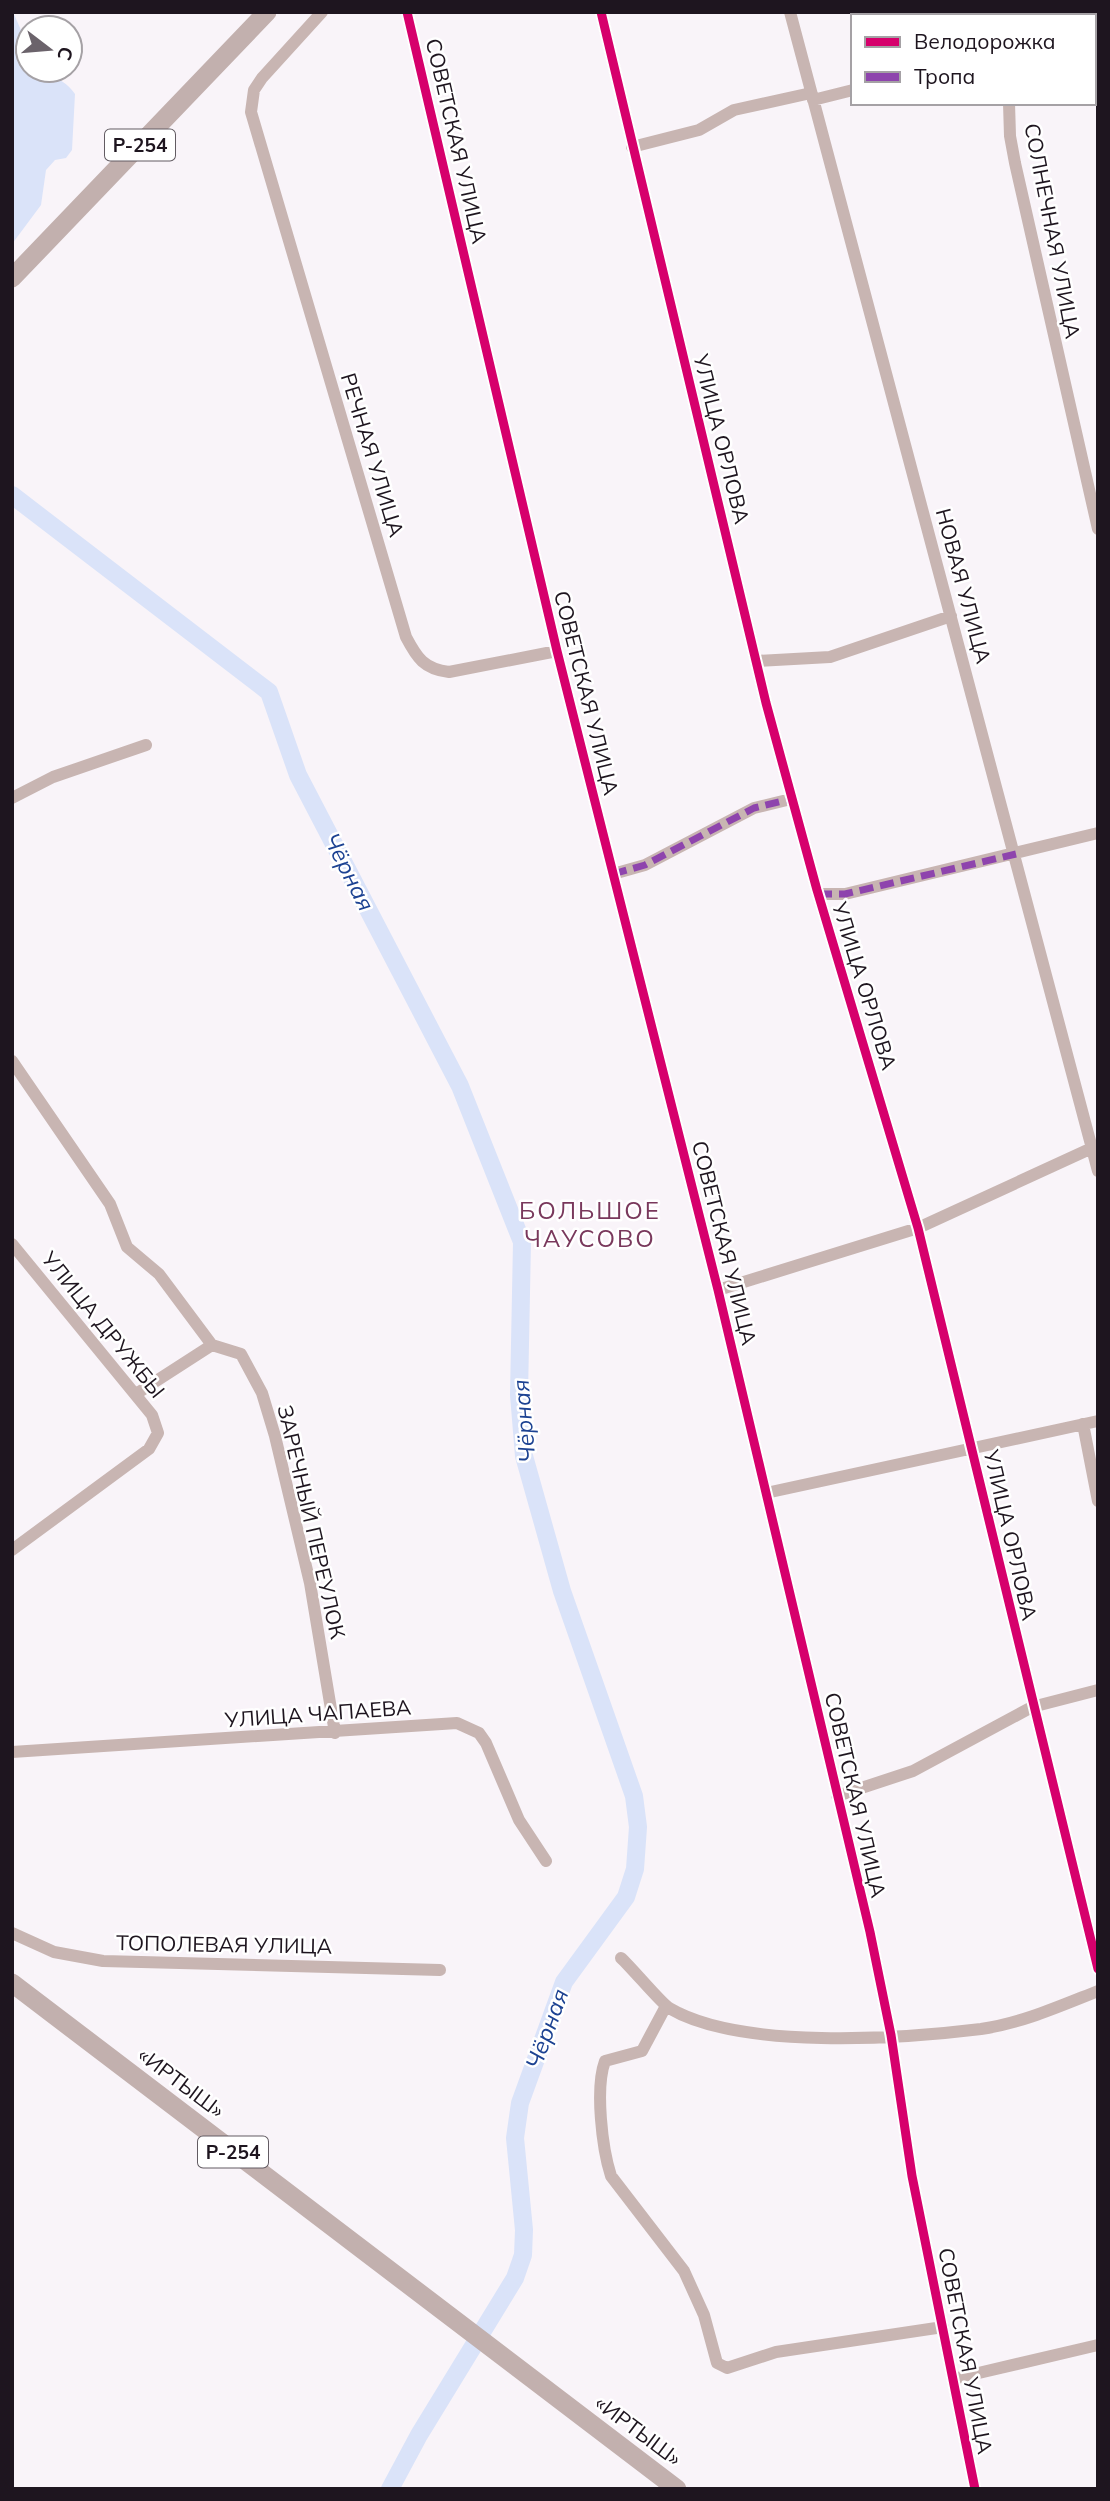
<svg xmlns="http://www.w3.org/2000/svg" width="1110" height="2501" viewBox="0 0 1110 2501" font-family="Mulish,sans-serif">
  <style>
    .water { fill: #dae3f9 }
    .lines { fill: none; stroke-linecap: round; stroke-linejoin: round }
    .river { stroke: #dae3f9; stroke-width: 18 }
    .minor { stroke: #c8b5b2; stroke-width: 12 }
    .highway { stroke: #c2b0ae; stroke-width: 19 }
    .quiet { stroke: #8e44ad; stroke-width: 7; stroke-dasharray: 14 7; stroke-linecap: butt }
    .cycleway-casing { stroke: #fff; stroke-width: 13 }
    .cycleway { stroke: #d6006c; stroke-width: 9 }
    .labels { text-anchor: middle; stroke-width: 5; stroke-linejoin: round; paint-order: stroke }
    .shield { fill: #fff; stroke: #625b62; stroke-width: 2 }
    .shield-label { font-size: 19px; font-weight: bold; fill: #1e151f }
    .street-label { font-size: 21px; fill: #1e151f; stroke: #fff }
    .water-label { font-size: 23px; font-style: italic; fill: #1c4292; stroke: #fff }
    .quarter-label { font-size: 24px; letter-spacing: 2px; fill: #79385c; stroke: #fff }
  </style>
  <rect width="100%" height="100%" fill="#f9f4f9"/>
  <!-- water -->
  <path class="water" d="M13,12L28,46V70C44,70 66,80 75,94L72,150L66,158L55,160L46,170L41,205L12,244Z"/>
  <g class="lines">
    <!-- river -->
    <path class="river" d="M12,495L269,692L298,775L460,1086L522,1242L519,1395L524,1456L562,1591L634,1796L638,1827L635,1869L626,1897L564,1982L520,2103L515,2138L524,2230L523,2255L515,2278L419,2435L390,2489"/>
    <!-- minor -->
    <path class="minor" d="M322,12L262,78L254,90L251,112L406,637C417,658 424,669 449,672L557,651
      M407,12L557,651L718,1290L870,1932L891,2035L912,2176L975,2489
      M601,12L766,703L817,890L918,1228L1098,1969
      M790,12L1098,1171
      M995,12L996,16
      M1094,18L1097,12
      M1094,70L1098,72
      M813,100L853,90
      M1009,103L1010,136L1015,163L1098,529
      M632,147L699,130L734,110L811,93
      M757,661L830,657L951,616
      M12,798L53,777L146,745
      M613,874L645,865L754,808L791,799
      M818,894H845L1098,833
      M12,1061L110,1204L127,1247L159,1274L212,1345
      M12,1244L152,1415L158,1433L149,1449L12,1550
      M718,1290L918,1228L1092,1148
      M212,1345L241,1354L262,1393L275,1436L310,1583L335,1733
      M136,1394L212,1345
      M1083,1424L1098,1501
      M766,1493L1098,1421
      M12,1752L457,1723L479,1733L486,1743L519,1820L546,1861
      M837,1796L913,1771L1032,1707L1098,1690
      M12,1933L54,1952L103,1961L440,1970
      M621,1958C632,1968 660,2002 669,2008C740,2050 900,2039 981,2029C1022,2023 1060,2006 1098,1991
      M666,2006L642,2051L605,2061C595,2088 602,2148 611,2176L684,2271L704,2315L717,2363L727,2368L776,2352L943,2327
      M953,2379L1098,2345"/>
    <!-- highway -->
    <path class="highway" d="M12,278L267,12
      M12,1983L677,2489"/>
    <!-- quiet -->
    <path class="quiet" d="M613,874L645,865L754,808L791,799
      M818,894H845L1016,854"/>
    <defs>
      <path id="cycleway" d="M407,12L557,651L718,1290L870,1932L891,2035L912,2176L975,2489
        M601,12L766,703L817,890L918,1228L1098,1969"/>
    </defs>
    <!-- cycleway casing -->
    <use href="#cycleway" class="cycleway-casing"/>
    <!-- cycleway -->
    <use href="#cycleway" class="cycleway"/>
  </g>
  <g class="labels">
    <!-- shield labels -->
    <g class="shield">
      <rect x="105" y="129.5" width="70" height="31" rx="5"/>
      <rect x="198" y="2136.5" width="70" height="31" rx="5"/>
    </g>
    <g class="shield-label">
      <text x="140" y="152">Р-254</text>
      <text x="233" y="2159">Р-254</text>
    </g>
    <!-- street labels -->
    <g class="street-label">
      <text transform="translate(456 141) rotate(77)" y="7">СОВЕТСКАЯ УЛИЦА</text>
      <text transform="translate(1052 231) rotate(79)" y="7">СОЛНЕЧНАЯ УЛИЦА</text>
      <text transform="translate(721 439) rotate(76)" y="7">УЛИЦА ОРЛОВА</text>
      <text transform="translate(372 455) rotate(73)" y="7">РЕЧНАЯ УЛИЦА</text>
      <text transform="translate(963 586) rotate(75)" y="7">НОВАЯ УЛИЦА</text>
      <text transform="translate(586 693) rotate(76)" y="7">СОВЕТСКАЯ УЛИЦА</text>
      <text transform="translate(864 986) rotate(73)" y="7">УЛИЦА ОРЛОВА</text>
      <text transform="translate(724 1243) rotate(76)" y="7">СОВЕТСКАЯ УЛИЦА</text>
      <text transform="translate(103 1325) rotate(51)" y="7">УЛИЦА ДРУЖБЫ</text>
      <text transform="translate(311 1522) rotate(77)" y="7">ЗАРЕЧНЫЙ ПЕРЕУЛОК</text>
      <text transform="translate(1010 1535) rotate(77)" y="7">УЛИЦА ОРЛОВА</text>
      <text transform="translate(318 1714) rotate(-4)" y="7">УЛИЦА ЧАПАЕВА</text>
      <text transform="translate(855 1795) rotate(77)" y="7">СОВЕТСКАЯ УЛИЦА</text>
      <text transform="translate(224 1945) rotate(1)" y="7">ТОПОЛЕВАЯ УЛИЦА</text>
      <text transform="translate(181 2083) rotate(37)" y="7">«ИРТЫШ»</text>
      <text transform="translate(965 2351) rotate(79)" y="7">СОВЕТСКАЯ УЛИЦА</text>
      <text transform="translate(638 2431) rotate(37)" y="7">«ИРТЫШ»</text>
    </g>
    <!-- water labels -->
    <g class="water-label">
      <text transform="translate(349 872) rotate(63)" y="8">Чёрная</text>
      <text transform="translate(524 1421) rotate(-95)" y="8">Чёрная</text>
      <text transform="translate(547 2029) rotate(-70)" y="8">Чёрная</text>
    </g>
    <!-- quarter labels -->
    <g class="quarter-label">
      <text x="590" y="1219">БОЛЬШОЕ<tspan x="590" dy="28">ЧАУСОВО</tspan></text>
    </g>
  </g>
  <!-- border -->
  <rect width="1110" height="2501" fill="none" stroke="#1e151f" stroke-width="28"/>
  <!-- legend -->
  <rect x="851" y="14" width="245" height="91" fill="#ffffff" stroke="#a5a1a5" stroke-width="2"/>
  <rect x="865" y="37" width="35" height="10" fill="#d6006c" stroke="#a5a1a5" stroke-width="2"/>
  <text x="914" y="49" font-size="21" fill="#1e151f">Велодорожка</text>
  <rect x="865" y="72" width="35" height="10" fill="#8e44ad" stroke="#a5a1a5" stroke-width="2"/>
  <text x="914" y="84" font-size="21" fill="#1e151f">Тропа</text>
  <!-- north arrow -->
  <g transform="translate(49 49) rotate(106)"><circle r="33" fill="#ffffff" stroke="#a5a1a5" stroke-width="2"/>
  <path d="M0-5L12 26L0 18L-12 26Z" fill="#6b636b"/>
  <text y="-10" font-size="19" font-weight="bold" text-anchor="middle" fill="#1e151f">С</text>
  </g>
</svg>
